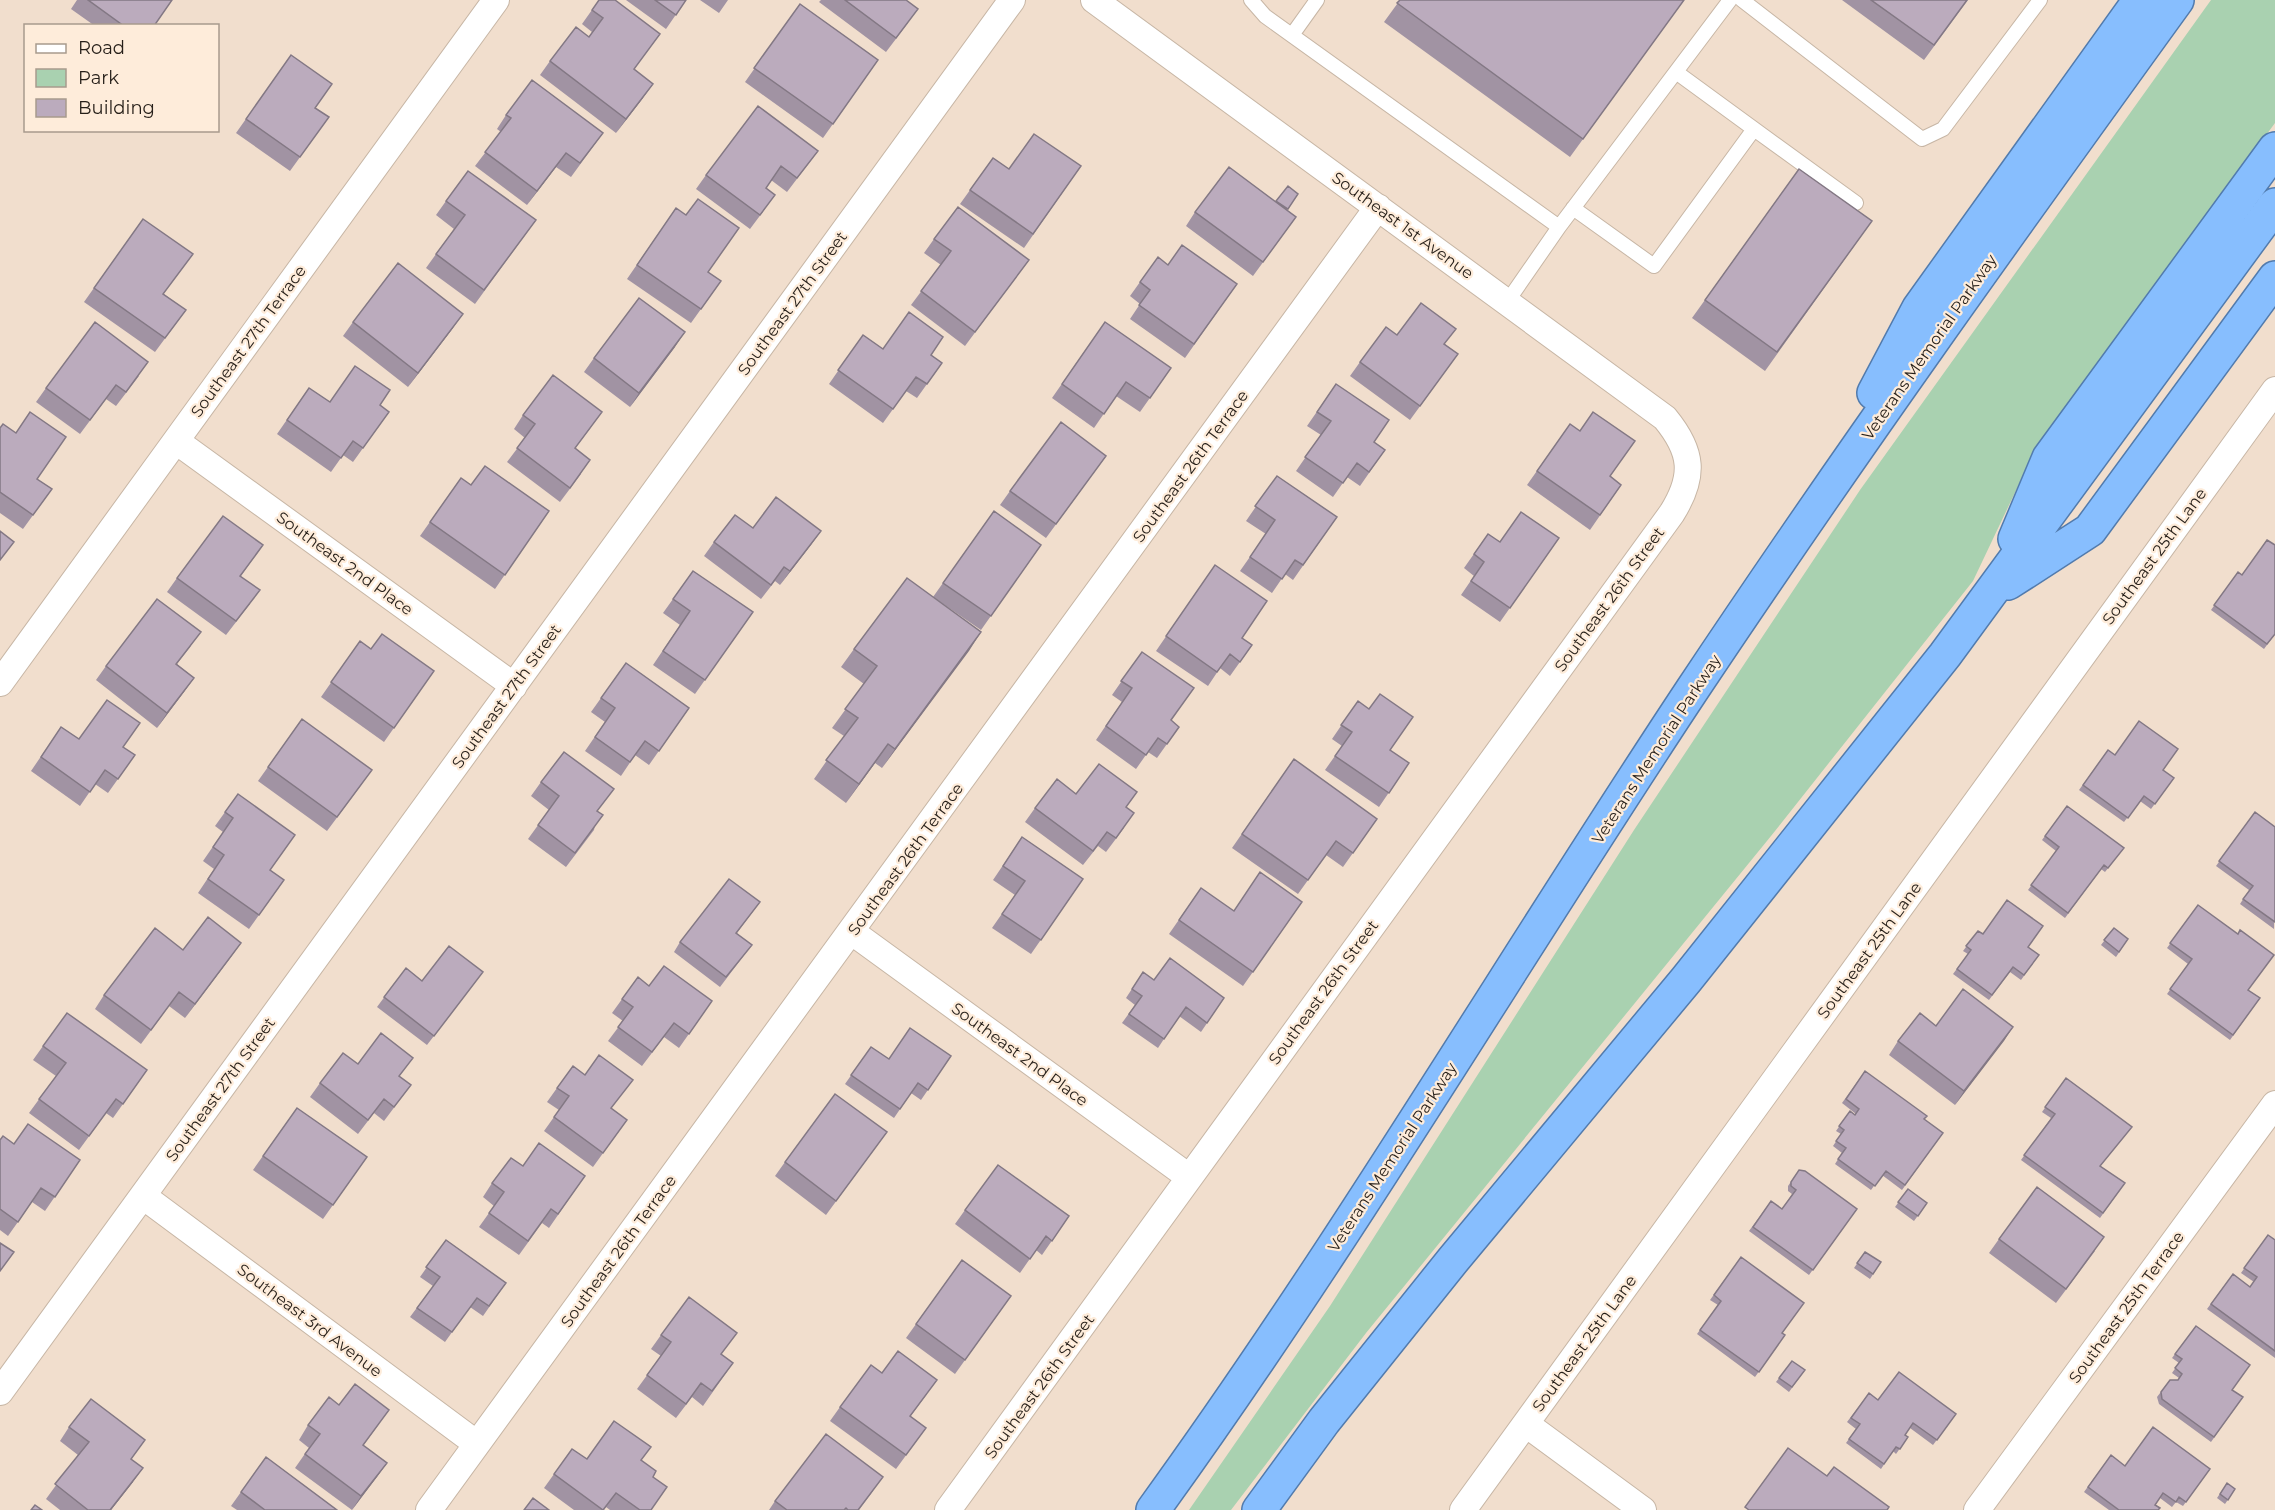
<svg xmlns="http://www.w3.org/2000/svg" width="2275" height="1510" viewBox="0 0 2275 1510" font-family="Montserrat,sans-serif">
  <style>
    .green { fill: #a9d1b0 }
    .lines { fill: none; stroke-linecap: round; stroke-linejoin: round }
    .service-casing { stroke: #c7b6a5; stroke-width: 16 }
    .minor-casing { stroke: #c7b6a5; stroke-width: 28 }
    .trunk-casing { stroke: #527bad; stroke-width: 36 }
    .service { stroke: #fff; stroke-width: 14 }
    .minor { stroke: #fff; stroke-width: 26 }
    .trunk { stroke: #87befe; stroke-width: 33 }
    .wall { fill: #a193a3 }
    .shaded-wall { fill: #837884 }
    .building { fill: #bbabbd; stroke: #837884; stroke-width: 1.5 }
    .labels { text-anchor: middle; stroke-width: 4.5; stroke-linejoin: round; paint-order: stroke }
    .street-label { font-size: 16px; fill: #261f19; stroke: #feecda }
  </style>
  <rect width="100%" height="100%" fill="#f1decd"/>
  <!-- green -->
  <path class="green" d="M2211,0H2275V123L2038,444L1973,581L1771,836L1366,1333L1231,1510H1189L1330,1306L1634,830L1860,490Z"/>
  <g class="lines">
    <defs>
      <path id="service" d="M1251,0L1265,16L1559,227L1730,0
        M1742,0L1922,139L1943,129L2040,0
        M1292,35L1317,0
        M1754,129L1856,203
        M1573,208L1654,266L1754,129L1676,72
        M1507,302L1559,227"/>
      <path id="minor" d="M176,441L514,686
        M0,683L496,0
        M852,932L1189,1177
        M143,1196L477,1444
        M0,1392L1012,0
        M1526,1424L1643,1510
        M429,1510L1378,207
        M948,1510L1672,513C1695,476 1693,452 1665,418L1094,0
        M1463,1510L2275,390
        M1977,1510L2275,1104"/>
      <path id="trunk" d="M1874,393L1919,308L2140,0
        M2015,539L2049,458L2275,149
        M2008,583L2090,530L2275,278
        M1153,1510C1345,1245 1511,963 1692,690C1848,456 2012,228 2177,0
        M1259,1510L1324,1421L1453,1260L1686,980L1945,655L2275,205"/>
    </defs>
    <!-- service casing -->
    <use href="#service" class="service-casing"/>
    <!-- minor casing -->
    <use href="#minor" class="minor-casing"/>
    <!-- trunk casing -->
    <use href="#trunk" class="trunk-casing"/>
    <!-- service -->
    <use href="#service" class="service"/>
    <!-- minor -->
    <use href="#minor" class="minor"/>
    <!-- trunk -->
    <use href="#trunk" class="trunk"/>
  </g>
  <!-- wall -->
  <path class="wall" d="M77,0H172L154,26H95L71,9Z
    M599,0L660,34L634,69L643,98L616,133L540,75L550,61L589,37L592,32L582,24Z
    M626,0H686L666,29Z
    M700,0H728L719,13Z
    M821,0H906L908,23L886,52L819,2Z
    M1400,0H1684L1570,157L1384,22Z
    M1842,0H1968L1924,60Z
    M800,4L878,60L823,138L745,82Z
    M291,55L315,108L329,117L290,171L236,133Z
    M506,115L603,133L571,177L556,167L527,205L475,166L501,132L497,129Z
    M818,151L787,192L771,180L766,188L765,209L750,229L696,189L706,175Z
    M993,158L1009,169L1081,166L1024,248L960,204Z
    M1799,169L1872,221L1765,371L1692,318Z
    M1288,186L1298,194L1287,210L1296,217L1253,276L1186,226L1195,212L1276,202Z
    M446,201L536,220L475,304L426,268L454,229L436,215Z
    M676,208L708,272L721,281L691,323L627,279Z
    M143,219L164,294L186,310L155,352L84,302Z
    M934,239L1029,260L965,346L911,305L941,265L924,253Z
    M1168,265L1237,284L1185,358L1130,319L1140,304L1130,296L1140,282Z
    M353,322L453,328L408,387L343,336Z
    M1105,322L1171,368L1140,412L1116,396L1094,428L1052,398Z
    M863,335L883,349L931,355L942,363L917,398L906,391L883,423L829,384Z
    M1397,335L1445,344L1458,354L1410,420L1350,376L1360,362Z
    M675,347L630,407L584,372L594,358Z
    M139,376L116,406L106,399L80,434L36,402L46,388Z
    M1336,384L1374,442L1385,450L1360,486L1347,477L1333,497L1296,471L1321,435L1307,426Z
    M309,388L330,402L380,405L389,412L353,462L343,455L331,472L277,434Z
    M523,415L592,426L575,448L581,474L560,502L507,462L525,438L514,429Z
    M1570,424L1610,476L1621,485L1590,530L1527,485Z
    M0,428L37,479L52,489L23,529L0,513Z
    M1106,456L1046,538L1000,505L1010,491Z
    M1277,476L1337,517L1293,580L1285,574L1272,593L1240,571L1266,534L1246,521Z
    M461,478L471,485L549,511L495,589L420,536Z
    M994,511L1041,545L981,630L933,597Z
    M753,528L821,531L780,585L775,581L761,599L704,556L714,542Z
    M1488,534L1500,542L1559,538L1500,622L1461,595L1474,576L1464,568Z
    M263,545L241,576L250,604L226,635L167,592L177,578Z
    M1215,565L1242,638L1252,645L1230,676L1220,668L1208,686L1156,651Z
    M693,571L753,612L695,694L653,665L680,625L663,613Z
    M2238,572L2242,575L2275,634L2264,649L2211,610Z
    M981,632L882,768L875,763L846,803L814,779L844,736L832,728L864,684L841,667L854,649Z
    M360,641L371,649L434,671L384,742L321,697Z
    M191,646L177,664L194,678L157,728L96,680L106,666Z
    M1142,652L1171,720L1179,727L1157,758L1148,752L1136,769L1096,740L1122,702L1112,695Z
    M626,663L689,708L649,765L635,755L621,776L585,751L605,722L591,712Z
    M1358,701L1390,750L1409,763L1379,807L1325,770L1342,746L1332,739Z
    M302,719L362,784L327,831L258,781Z
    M61,727L79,739L123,747L135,755L108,793L95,784L80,806L31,771Z
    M2108,750L2115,755L2163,770L2171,782L2151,809L2140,801L2124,822L2079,790Z
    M1294,759L1377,819L1343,867L1326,855L1298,894L1232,848Z
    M541,782L598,811L594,830L566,867L528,839L549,810L531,796Z
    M238,794L270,870L284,880L249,929L198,893L214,869L203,861L223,832L215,826Z
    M1076,794L1126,807L1124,828L1106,852L1098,846L1083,865L1025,822L1035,808Z
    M2067,806L2124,848L2105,872L2101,869L2065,918L2028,890L2056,851L2042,840Z
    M2255,812L2275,827L2274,929L2240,904L2249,890L2216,866Z
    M1022,837L1083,879L1031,954L992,928L1015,895L993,880Z
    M1201,888L1233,911L1302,902L1243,986L1169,934Z
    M760,902L737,933L745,954L720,987L674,952L680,942Z
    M2198,905L2248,990L2260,998L2230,1040L2167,994L2188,964L2167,948Z
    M2114,928L2128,939L2116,957L2101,945Z
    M1978,931L1983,934L2028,947L2039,955L2021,980L2010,972L1989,1000L1953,974L1968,954L1963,951Z
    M241,943L185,1018L169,1006L141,1044L95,1009L104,995L183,950Z
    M406,968L422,981L483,972L427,1045L377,1007Z
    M1143,972L1154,980L1224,998L1201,1032L1179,1016L1158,1048L1122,1023L1135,1005L1126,998Z
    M638,977L649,986L712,1001L679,1048L664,1037L642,1066L608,1041L623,1021L612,1013Z
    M1936,1026L2013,1027L1955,1105L1889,1055L1898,1041Z
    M43,1046L147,1070L113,1118L106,1113L79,1150L29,1113L56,1076L33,1060Z
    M871,1047L889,1059L951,1056L921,1100L911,1093L894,1118L845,1084Z
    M358,1064L400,1077L411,1085L384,1121L374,1113L358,1134L310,1097L320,1083Z
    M1865,1071L1924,1119L1943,1133L1902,1190L1882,1175L1871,1190L1835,1164L1842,1153L1833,1146L1841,1134L1836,1131L1850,1111L1855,1115L1856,1114L1842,1103Z
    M585,1075L612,1109L627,1120L593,1167L544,1131L559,1110L547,1102L557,1088Z
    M2066,1078L2132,1127L2100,1166L2125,1183L2100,1218L2021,1160L2051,1118L2042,1112Z
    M297,1108L367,1157L323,1219L253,1170Z
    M887,1132L826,1215L775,1176L785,1162Z
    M0,1140L80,1160L45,1211L32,1202L8,1236L0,1230Z
    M523,1166L585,1176L549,1228L542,1223L519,1255L479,1227L494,1206L483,1197L492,1183Z
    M1799,1170L1857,1209L1809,1275L1749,1231L1771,1201L1782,1209L1792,1194L1788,1191V1186Z
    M1908,1189L1927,1203L1914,1221L1895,1207Z
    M965,1210L1069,1216L1042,1255L1036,1250L1020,1273L955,1224Z
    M2268,1235L2275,1240V1358L2207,1309L2233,1274L2250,1287L2254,1282L2241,1273Z
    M1999,1239L2095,1251L2056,1303L1989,1253Z
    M446,1240L506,1283L483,1316L470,1307L445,1342L410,1317L433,1286L420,1277Z
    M1865,1252L1881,1262L1870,1279L1854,1268Z
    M1741,1257L1782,1333L1785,1335L1755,1377L1697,1334L1718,1305L1710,1300Z
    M962,1260L1011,1296L955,1374L906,1338Z
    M2196,1326L2232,1390L2243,1397L2211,1442L2159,1404L2157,1397L2170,1380H2178L2179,1378L2172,1373L2179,1363L2172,1358Z
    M661,1335L721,1355L733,1363L703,1406L692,1397L676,1418L637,1389L661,1356L651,1349Z
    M1792,1361L1805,1370L1789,1392L1776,1382Z
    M882,1373L927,1394L910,1417L926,1428L896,1469L830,1421L840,1407Z
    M1869,1393L1878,1400L1956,1414L1933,1445L1910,1428L1905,1435L1908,1437L1896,1454L1893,1451L1881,1469L1846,1443L1856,1429L1847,1422Z
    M339,1405L379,1424L363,1446L387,1463L352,1510L295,1468L309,1448L299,1440L308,1425Z
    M69,1427L131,1459L133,1482L111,1510H60L46,1499L78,1455L60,1441Z
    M572,1449L587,1459L641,1460L653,1477L651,1510H610L606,1507L604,1510H574L544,1488Z
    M2111,1455L2125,1466L2210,1469L2183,1506L2176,1502L2172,1507L2160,1498L2155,1505L2158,1510H2109L2084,1492Z
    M266,1457L337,1510H237L231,1506Z
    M2227,1483L2235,1489L2225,1504L2217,1498Z
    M873,1491L859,1510H769L775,1501Z"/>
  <!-- shaded-wall -->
  <path class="shaded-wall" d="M653,84L643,98L616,133L626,119Z
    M566,153L556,167L527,205L537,191Z
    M463,314L453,328L408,387L418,373Z
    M685,332L675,347L630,407L639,393Z
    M821,531L811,545L780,585L790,571Z
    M981,632L969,651L882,768L895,749Z
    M194,678L184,692L157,728L167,713Z
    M888,744L875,763L846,803L859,784Z
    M241,943L231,957L185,1018L195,1004Z
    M2013,1027L2004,1041L1955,1105L1964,1091Z
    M387,1463L377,1477L352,1510L361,1496Z
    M143,1468L133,1482L111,1510H110Z"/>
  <!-- building -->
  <path class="building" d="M88,0H172L154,26H124Z
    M599,0H615L660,34L634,69L653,84L626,119L550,61L576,27L589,37L603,18L592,10Z
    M655,0H686L676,15Z
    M845,0H906L918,9L896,38Z
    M1400,0H1684L1583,139L1397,3Z
    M1871,0H1967L1934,45Z
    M800,4L878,60L833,124L754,68Z
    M291,55L332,84L315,108L329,117L300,157L246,119Z
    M532,80L603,133L580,163L566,153L537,191L485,152L511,118L506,115Z
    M758,106L818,151L797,178L781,166L766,188L775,195L760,215L706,175Z
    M1034,134L1081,166L1033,234L970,190L993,158L1009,169Z
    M1229,167L1296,217L1263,262L1195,212Z
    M1799,169L1872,221L1777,352L1705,300Z
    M468,171L536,220L484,290L436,254L465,215L446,201Z
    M1288,186L1298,194L1288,209L1276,201Z
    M698,199L739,228L708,272L721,281L701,309L637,265L676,208L686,215Z
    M958,207L1029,260L975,332L921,291L951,251L934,239Z
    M143,219L193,254L163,294L186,310L165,338L94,288Z
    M1182,245L1237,284L1194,344L1139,305L1150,290L1140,282L1158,257L1168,265Z
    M398,263L463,314L418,373L353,322Z
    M639,298L685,332L639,393L594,358Z
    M1421,303L1456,329L1444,344L1458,354L1420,406L1360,362L1386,327L1397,335Z
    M909,312L943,337L931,355L942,363L927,384L916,377L893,409L838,370L863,335L883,349Z
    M95,322L148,362L126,392L116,385L90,420L46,388Z
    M1105,322L1171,368L1150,398L1126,382L1104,414L1062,384Z
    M355,366L390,390L380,405L389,412L363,448L353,441L341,458L287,420L309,388L330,402Z
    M553,375L602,412L575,448L590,460L570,488L517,448L535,424L523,415Z
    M1336,384L1389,420L1374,442L1385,450L1369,472L1357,463L1343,483L1305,457L1331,421L1317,412Z
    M30,412L66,437L37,479L52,489L33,515L0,492V428L3,424L16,433Z
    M1593,412L1635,441L1610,476L1621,485L1600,515L1537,471L1570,424L1580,431Z
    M1061,422L1106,456L1056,524L1010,491Z
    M485,466L549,511L505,575L430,522L461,478L471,485Z
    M1277,476L1337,517L1303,565L1295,560L1282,579L1250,557L1275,520L1255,506Z
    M776,497L821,531L790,571L784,567L771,585L714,542L735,515L753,528Z
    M994,511L1041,545L991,616L943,583Z
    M1521,512L1559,538L1510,608L1471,581L1484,562L1474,554L1488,534L1500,542Z
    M223,516L263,545L240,576L260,590L236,621L177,578Z
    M0,531L14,542L0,560Z
    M2267,540L2275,545V634L2267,644L2214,605L2238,572L2242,575Z
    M1215,565L1267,601L1242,638L1252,645L1240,662L1230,654L1217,672L1166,636Z
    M693,571L753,612L705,680L663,651L690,611L673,599Z
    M907,578L981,632L895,749L888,744L859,784L826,760L858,718L845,709L877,666L854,649Z
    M157,599L201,632L176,664L194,678L167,713L106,666Z
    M382,634L434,671L394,728L331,682L360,641L371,649Z
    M1142,652L1194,688L1171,720L1179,727L1167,744L1158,738L1146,755L1106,726L1132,688L1121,681Z
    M626,663L689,708L659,751L645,741L630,762L595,737L615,708L601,698Z
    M1380,694L1413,717L1390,750L1409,763L1389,793L1335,756L1352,732L1341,725L1358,701L1369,709Z
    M107,700L140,723L123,747L135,755L118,779L105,770L90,792L41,757L61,727L79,739Z
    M302,719L372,770L337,817L268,767Z
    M2139,721L2178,749L2163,770L2174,778L2155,804L2144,796L2128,818L2083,785L2108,750L2115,755Z
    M564,752L614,789L597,811L603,815L575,853L538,825L559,796L541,782Z
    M1294,759L1377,819L1353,853L1336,841L1308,880L1242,834Z
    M1099,764L1137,792L1126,807L1134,813L1116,838L1107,832L1093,851L1035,808L1057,779L1076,794Z
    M238,794L295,835L270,870L284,880L259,915L208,879L224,855L213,847L233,818L225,812Z
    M2067,806L2124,848L2108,868L2104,865L2068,913L2031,885L2059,847L2045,836Z
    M2255,812L2275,827V922L2243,899L2253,886L2219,861Z
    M1022,837L1083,879L1041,940L1002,914L1025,881L1003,866Z
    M1260,872L1302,902L1253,972L1179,920L1201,888L1234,911Z
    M729,879L760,902L736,933L752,945L726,977L680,942Z
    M2007,900L2043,926L2028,947L2039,955L2024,975L2013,967L1992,995L1957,969L1971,950L1966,946L1978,931L1983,934Z
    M2198,905L2238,934L2240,930L2274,955L2248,990L2260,998L2233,1035L2170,989L2192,959L2170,943Z
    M208,917L241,943L195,1004L179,992L151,1030L104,995L155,928L183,950Z
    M2114,928L2128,939L2119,952L2104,940Z
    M449,946L483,972L434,1036L384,997L406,968L422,981Z
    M1170,958L1224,998L1207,1023L1186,1007L1164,1039L1129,1014L1142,996L1132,989L1143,972L1154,980Z
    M664,966L712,1001L689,1034L674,1023L652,1052L618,1027L633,1007L622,999L638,977L649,986Z
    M1963,989L2013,1027L1964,1091L1898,1041L1920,1013L1936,1026Z
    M67,1013L147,1070L123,1104L116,1099L89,1136L39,1099L66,1063L43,1046Z
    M910,1028L951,1056L928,1090L918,1083L900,1109L851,1075L871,1047L889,1059Z
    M381,1033L413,1058L399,1076L411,1085L394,1107L384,1099L368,1120L320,1083L343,1053L358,1064Z
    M599,1055L633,1080L611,1108L627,1120L603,1153L554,1117L569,1096L557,1088L573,1066L585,1075Z
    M1865,1071L1927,1116L1924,1119L1943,1133L1905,1185L1886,1171L1875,1186L1838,1159L1846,1148L1836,1141L1844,1130L1839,1126L1850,1111L1855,1115L1859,1109L1846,1099Z
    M2066,1078L2132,1127L2100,1166L2125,1183L2103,1213L2024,1155L2055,1114L2045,1107Z
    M835,1094L887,1132L836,1201L785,1162Z
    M297,1108L367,1157L333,1205L263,1156Z
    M28,1124L80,1160L55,1197L41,1188L18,1222L0,1209V1140L3,1136L14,1144Z
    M539,1143L585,1176L558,1214L551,1209L528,1241L489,1213L504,1192L492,1183L511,1158L523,1166Z
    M998,1165L1069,1216L1052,1241L1046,1236L1030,1259L965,1210Z
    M1799,1170L1805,1171L1857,1209L1813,1270L1753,1227L1771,1201L1782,1209L1796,1190L1791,1186V1182Z
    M2037,1187L2104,1237L2066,1289L1999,1239Z
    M1908,1189L1927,1203L1918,1216L1898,1202Z
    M2268,1235L2275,1240V1351L2211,1304L2233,1274L2250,1287L2257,1277L2244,1268Z
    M446,1240L506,1283L489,1306L477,1298L452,1332L417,1308L440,1277L426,1267Z
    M0,1243L14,1252L0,1271Z
    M1865,1252L1881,1262L1873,1274L1857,1263Z
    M1741,1257L1804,1303L1782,1333L1785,1335L1759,1372L1700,1330L1721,1301L1714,1295Z
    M962,1260L1011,1296L965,1360L916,1324Z
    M689,1297L737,1333L721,1354L733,1363L712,1391L701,1383L686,1404L647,1375L671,1342L661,1335Z
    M2196,1326L2250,1365L2232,1390L2243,1397L2214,1437L2162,1399L2161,1392L2170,1380H2178L2182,1374L2175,1368L2182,1359L2175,1354Z
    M898,1351L937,1380L910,1416L926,1428L906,1455L840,1407L871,1365L882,1373Z
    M1792,1361L1805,1370L1792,1387L1779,1378Z
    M1899,1372L1956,1414L1937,1440L1913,1423L1905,1435L1908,1437L1900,1449L1896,1447L1884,1464L1849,1439L1860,1424L1851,1418L1869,1393L1878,1400Z
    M355,1384L389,1410L363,1445L387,1463L361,1496L305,1454L320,1434L308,1425L329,1397L339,1405Z
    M91,1399L145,1440L131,1459L143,1468L110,1510H88L55,1484L89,1442L69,1427Z
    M614,1421L651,1447L641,1460L656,1471L653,1477L667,1487L651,1510H640L616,1493L603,1510L554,1474L572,1449L587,1459Z
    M2153,1427L2210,1469L2186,1502L2179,1497L2176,1502L2163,1493L2155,1505L2160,1508L2158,1510H2119L2088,1487L2111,1455L2125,1466Z
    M826,1434L883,1477L858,1510H848L846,1508L844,1510H787L775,1501Z
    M1788,1448L1827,1476L1834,1467L1889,1507L1887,1510H1749L1745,1507Z
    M266,1457L337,1510H265L241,1492Z
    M2227,1483L2235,1489L2228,1500L2220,1494Z
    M533,1498L549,1510H524Z
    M35,1505L42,1510H31Z"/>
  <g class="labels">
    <!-- street labels -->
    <g class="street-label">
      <text transform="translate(1403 225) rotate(36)" y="6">Southeast 1st Avenue</text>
      <text transform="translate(792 303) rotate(-54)" y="6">Southeast 27th Street</text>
      <text transform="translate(248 341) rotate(-54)" y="6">Southeast 27th Terrace</text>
      <text transform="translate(1929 347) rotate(-55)" y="6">Veterans Memorial Parkway</text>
      <text transform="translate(1190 466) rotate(-54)" y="6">Southeast 26th Terrace</text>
      <text transform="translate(2154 556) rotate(-54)" y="6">Southeast 25th Lane</text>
      <text transform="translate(345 563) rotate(36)" y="6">Southeast 2nd Place</text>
      <text transform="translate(1609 599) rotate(-54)" y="6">Southeast 26th Street</text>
      <text transform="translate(506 696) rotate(-54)" y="6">Southeast 27th Street</text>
      <text transform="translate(1656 749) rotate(-57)" y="6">Veterans Memorial Parkway</text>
      <text transform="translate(905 859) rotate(-54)" y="6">Southeast 26th Terrace</text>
      <text transform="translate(1869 950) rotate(-54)" y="6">Southeast 25th Lane</text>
      <text transform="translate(1323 992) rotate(-54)" y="6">Southeast 26th Street</text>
      <text transform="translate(1020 1054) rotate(36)" y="6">Southeast 2nd Place</text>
      <text transform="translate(220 1089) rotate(-54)" y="6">Southeast 27th Street</text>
      <text transform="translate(1392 1157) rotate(-57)" y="6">Veterans Memorial Parkway</text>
      <text transform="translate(618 1251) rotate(-54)" y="6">Southeast 26th Terrace</text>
      <text transform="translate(2126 1307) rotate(-54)" y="6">Southeast 25th Terrace</text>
      <text transform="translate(310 1320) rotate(37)" y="6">Southeast 3rd Avenue</text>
      <text transform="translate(1584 1343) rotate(-54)" y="6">Southeast 25th Lane</text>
      <text transform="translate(1039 1386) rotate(-54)" y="6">Southeast 26th Street</text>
    </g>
  </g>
  <!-- legend -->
  <rect x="24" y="24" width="195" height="108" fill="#feecda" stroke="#a89a8d" stroke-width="1.5"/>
  <rect x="36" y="44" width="30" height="9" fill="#ffffff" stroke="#a89a8d" stroke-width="1.5"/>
  <text x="78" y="54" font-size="18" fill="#261f19">Road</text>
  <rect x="36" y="69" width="30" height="18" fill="#a9d1b0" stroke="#a89a8d" stroke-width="1.5"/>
  <text x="78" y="84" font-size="18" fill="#261f19">Park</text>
  <rect x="36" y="99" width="30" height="18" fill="#bbabbd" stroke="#a89a8d" stroke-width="1.5"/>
  <text x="78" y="114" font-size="18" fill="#261f19">Building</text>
</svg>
